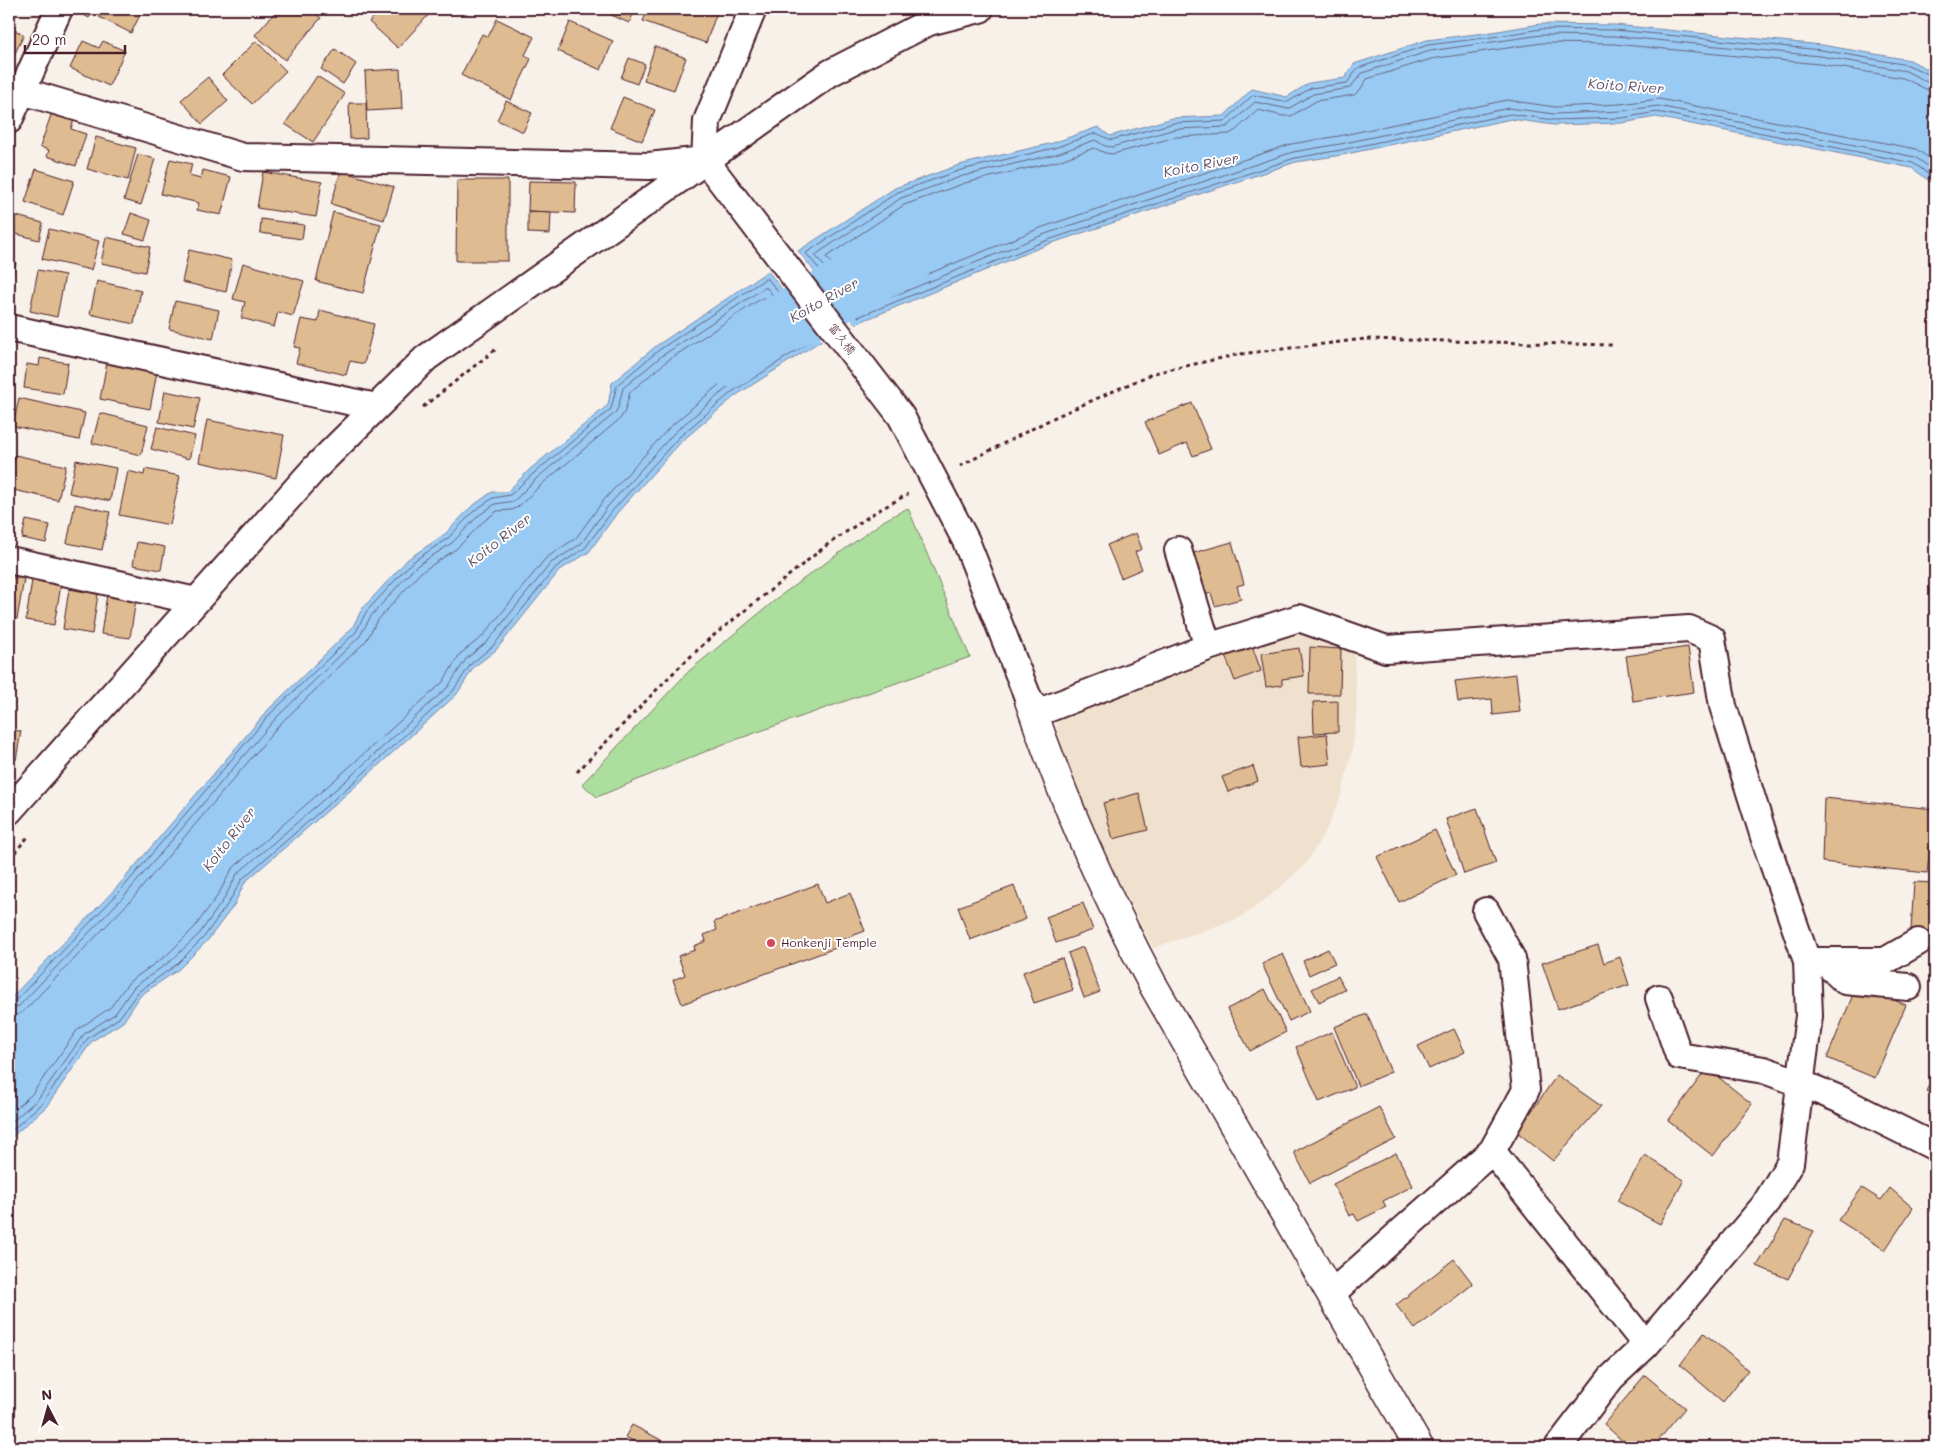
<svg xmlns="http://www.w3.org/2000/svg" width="1944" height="1456" viewBox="0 0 1944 1456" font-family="Mali,'Klee One',sans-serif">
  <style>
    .built { fill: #f0e1ce }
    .green { fill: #acde9e; stroke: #7b7e64 }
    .water { fill: #98caf4; stroke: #7986a4 }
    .pier { fill: #f8f1e9 }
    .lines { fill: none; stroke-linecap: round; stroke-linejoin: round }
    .shore { stroke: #69637b; stroke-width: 1 }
    .river { stroke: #98caf4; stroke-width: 60 }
    .building { fill: #debb90; stroke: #4a1f2b }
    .street-casing { stroke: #4a1f2b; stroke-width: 30 }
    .secondary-casing { stroke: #4a1f2b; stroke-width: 31 }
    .path { stroke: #4a1f2b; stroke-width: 3; stroke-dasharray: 4 4; stroke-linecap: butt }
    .street { stroke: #fff; stroke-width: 26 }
    .secondary { stroke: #fff; stroke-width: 28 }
    .poi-dot { fill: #d1495b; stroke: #fff; stroke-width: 2 }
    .labels { text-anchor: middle; stroke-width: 4; stroke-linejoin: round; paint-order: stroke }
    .street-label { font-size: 12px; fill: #4a1f2b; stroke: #fff }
    .poi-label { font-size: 12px; fill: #4a1f2b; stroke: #fff; text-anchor: start }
    .water-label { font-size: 14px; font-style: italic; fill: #615267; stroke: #fff }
  </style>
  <rect width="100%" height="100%" fill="#f8f1e9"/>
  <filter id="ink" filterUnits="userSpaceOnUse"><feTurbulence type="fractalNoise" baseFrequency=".02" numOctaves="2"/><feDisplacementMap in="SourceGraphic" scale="10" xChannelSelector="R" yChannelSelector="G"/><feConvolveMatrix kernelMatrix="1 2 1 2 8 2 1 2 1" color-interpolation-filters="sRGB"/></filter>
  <g filter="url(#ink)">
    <!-- built -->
    <path class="built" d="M1296,633L1354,652L1357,709L1352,752L1341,796L1326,830L1306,864L1270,896L1240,918L1153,948L1082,809L1056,727L1060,710L1096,695Z"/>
    <!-- green -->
    <path class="green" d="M908,508L970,657L721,745L597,797L582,784L689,671L784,593L856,541L885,520Z"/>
    <!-- water -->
    <path class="water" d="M1540,24L1615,25L1822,45L1910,60L1935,73V180L1932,183L1912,168L1656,117L1622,123L1554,125L1511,119L1342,155L1296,162L1049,244L855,324L798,251L895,188L959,165L1053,143L1098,127L1110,136L1173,118L1224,116L1252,89L1287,97L1309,83L1345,78L1354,64L1427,40L1492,32Z
      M768,271L822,340L735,396L682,441L617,513L589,552L560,570L496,650L474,667L457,694L358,784L245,882L234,905L208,940L179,969L141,995L123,1022L92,1041L46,1107L14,1135L9,1146V1000L118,886L268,710L352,628L362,609L408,559L445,534L471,507L492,492H507L529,470L608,405L612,383L656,346Z"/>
    <!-- pier -->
    <path class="pier" d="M796,249L855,324L856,326H853L796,253Z
      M767,269L770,270L824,338L823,342Z"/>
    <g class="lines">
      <!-- shore -->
      <path class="shore" d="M1935,77L1908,65L1821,50L1615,30L1541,29L1492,37L1428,45L1358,68L1347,83L1311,88L1288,102L1253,95L1225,121L1174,123L1111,140L1096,133L1054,148L961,170L898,192L806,253L858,317L1048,240L1295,158L1341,150L1510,114L1554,120L1622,118L1657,112L1913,163L1932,176L1935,177
        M1935,84L1929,83L1906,71L1820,56L1614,36L1541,35L1430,51L1362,73L1350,88L1313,94L1288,109L1255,102L1227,127L1175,129L1112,147L1105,146L1095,140L1056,154L963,176L901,198L815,255L860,310L1045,234L1293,152L1340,144L1509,108L1554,114L1621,111L1658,106L1915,157L1935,171
        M1935,91L1926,89L1903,78L1819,64L1614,44L1542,43L1431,59L1367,79L1360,90L1354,95L1316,101L1291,116H1283L1258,110L1236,130L1229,134L1176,137L1113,154L1105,153L1094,148L1058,161L965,183L904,205L826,257L862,301L1043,227L1291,144L1339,136L1507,100L1555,107L1620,104L1659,99L1916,149L1935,162
        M9,1003L15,1001L122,889L271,713L356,632L366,612L411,563L448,538L474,511L493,498L510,495L533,474L611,409L617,385L659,350L765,279H768L813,336V340L732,392L678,438L613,510L585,548L556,567L493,646L471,664L453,691L355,781L242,879L229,902L204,937L176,965L138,992L119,1018L88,1038L42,1103L9,1133
        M9,1009L19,1006L126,894L276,718L360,636L371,616L415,567L452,543L478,516L495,504L514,501L537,478L615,413L618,408L623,388L663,355L764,288H767L803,335V338L728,387L674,433L608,506L581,544L551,563L488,641L466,659L448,687L351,776L237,874L224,899L200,933L172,960L134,987L115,1014L84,1034L38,1099L9,1124
        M9,1017L17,1015L24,1011L132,899L281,723L366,641L377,621L420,573L456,549L483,522L497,511L512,510L518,507L542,484L620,419L625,411L630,392L667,361L762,298H765L793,333L792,336L723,381L669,428L603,501L576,538L546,558L483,636L460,654L443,682L346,770L232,869L218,895L194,928L167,955L129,982L110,1008L78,1029L32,1094L9,1114"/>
      <!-- river -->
      <path class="river" d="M731,357L753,340L904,256"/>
    </g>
    <!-- building -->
    <path class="building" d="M78,9H94L89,18L77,11Z
      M103,9H143L131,33L99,17Z
      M278,9H309L321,18L285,60L255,35Z
      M381,9H434L398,48L369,22Z
      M598,9H636L629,23Z
      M648,9H718L706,43L643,21Z
      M902,9H925L921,17Z
      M497,19L534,37L525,55L531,59L511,100L461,75L482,34L488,37Z
      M570,22L613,41L601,70L558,51Z
      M9,27L24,35L10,63L9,62Z
      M83,41L99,48L103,41L125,51L109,86L70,68Z
      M256,41L286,71L252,104L222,75Z
      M655,46L686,58L674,90L644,80Z
      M335,49L356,64L343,84L321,69Z
      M629,58L645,64L637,84L621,78Z
      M400,69L402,109L367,111L365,71Z
      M317,76L345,94L313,142L285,124Z
      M208,77L228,101L202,124L181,100Z
      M623,97L655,110L642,141L610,128Z
      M506,101L532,113L523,132L497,120Z
      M349,103H366L367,138L350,139Z
      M53,109L75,116L71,129L86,134L76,166L47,156L49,150L40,147Z
      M96,137L136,148L128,180L87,169Z
      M138,154L155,159L141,205L124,200Z
      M170,159L192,164L189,176L201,179L203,170L231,177L221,215L197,210L199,203L161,194Z
      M36,169L74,181L63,215L25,202Z
      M341,171L394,187L384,220L331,204Z
      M263,172L322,182L316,217L257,208Z
      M457,180H508V261H456Z
      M529,181L576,182L575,213L528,211Z
      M528,211L551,212L550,234L528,233Z
      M333,212L381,224L363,293L316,281Z
      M131,213L151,220L145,240L124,234Z
      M9,214L43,223L39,240L9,232Z
      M261,219L304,225L302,239L260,233Z
      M49,229L99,241L91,270L42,259Z
      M106,237L150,247L145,272L101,263Z
      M189,250L232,260L226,292L182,282Z
      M9,261L16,263L9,289Z
      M243,263L304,281L293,316L278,312L274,327L241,318L245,302L233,299Z
      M38,270L65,275L57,317L30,311Z
      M97,281L141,291L134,324L90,314Z
      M175,301L219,310L213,339L169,329Z
      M320,310L374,324L364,364L350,361L346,375L296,363L300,348L294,347L301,319L318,322Z
      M40,358L68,363L63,394L24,388L27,364L39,366Z
      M107,362L157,372L150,409L100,399Z
      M165,391L200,398L193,429L159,422Z
      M19,398L85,413L79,440L13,426Z
      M1192,403L1211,449L1193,456L1187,443L1159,455L1145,422Z
      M100,413L148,425L141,455L92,443Z
      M207,420L284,435L276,478L199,462Z
      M157,427L195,436L189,459L151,449Z
      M15,455L66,466L58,500L9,489Z
      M76,460L116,468L110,501L69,493Z
      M145,469L180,476L170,525L119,515L128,471L144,475Z
      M75,504L110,512L102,550L67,543Z
      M26,520L50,525L46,543L22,538Z
      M1136,533L1142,549L1135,552L1142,569L1121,578L1107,545Z
      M137,542L165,547L161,570L133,565Z
      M1232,542L1244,584L1237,586L1241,599L1215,606L1211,593L1205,595L1193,553Z
      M9,577L24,579L17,619L9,618Z
      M32,580L61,585L54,625L26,620Z
      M69,589L98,594L92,634L63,629Z
      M107,594L136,599L130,638L101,634Z
      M9,624L13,625L9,650Z
      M1250,640L1261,671L1235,681L1223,650Z
      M1310,647L1341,649L1340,694H1309Z
      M1688,647L1694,692L1633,701L1626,656Z
      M1299,648L1304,676L1282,679V685L1266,687L1261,654Z
      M1516,674L1520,712L1493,715L1492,699L1458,702L1455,681Z
      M1338,701V732L1314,733L1313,702Z
      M9,730L21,731L16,760L9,759Z
      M1327,734L1330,764L1301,767L1298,737Z
      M1253,766L1258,781L1228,792L1222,777Z
      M1139,793L1148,830L1113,839L1103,803Z
      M1824,798L1935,809L1927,873L1822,862Z
      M1477,808L1496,863L1464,874L1446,819Z
      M1435,830L1456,875L1399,902L1377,857Z
      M1914,882L1935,883V931L1911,930Z
      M818,884L825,903L850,893L865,931L841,940V946L682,1004L673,980L685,975L678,956L695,950L694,946L706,941L704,935L717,930L714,922Z
      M1014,886L1026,919L970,940L958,907Z
      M1083,903L1093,930L1056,943L1046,917Z
      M1598,945L1604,963L1620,957L1629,985L1558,1009L1542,963Z
      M1083,947L1100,992L1084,998L1068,953Z
      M1328,949L1335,963L1309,975L1303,961Z
      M1283,954L1310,1011L1289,1021L1262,964Z
      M1062,958L1073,990L1034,1003L1023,972Z
      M1338,976L1345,990L1319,1002L1312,989Z
      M1857,985L1906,1005L1875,1078L1827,1058Z
      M1265,989L1286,1032L1250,1051L1227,1009Z
      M1367,1014L1391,1072L1358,1086L1334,1027Z
      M1454,1029L1465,1052L1429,1069L1418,1046Z
      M1332,1032L1355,1087L1319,1102L1296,1047Z
      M1707,1068L1752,1104L1713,1156L1668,1121Z
      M1935,1074V1096L1926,1091Z
      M1557,1075L1601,1106L1553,1161L1517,1132Z
      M1379,1107L1396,1139L1310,1183L1294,1152Z
      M1396,1153L1413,1186L1383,1201L1386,1207L1358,1221L1354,1214L1349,1216L1333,1184Z
      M1645,1155L1684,1180L1660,1224L1617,1201Z
      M1862,1188L1881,1200L1890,1188L1913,1208L1885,1250L1838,1220Z
      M1785,1220L1814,1231L1788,1279L1757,1266Z
      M1454,1259L1473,1284L1415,1329L1396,1305Z
      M1704,1333L1748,1370L1723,1402L1680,1365Z
      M1645,1375L1685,1408L1653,1447H1629L1604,1424Z
      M632,1425L665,1442L663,1447H646L625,1437Z"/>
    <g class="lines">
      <defs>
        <path id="street" d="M753,9L707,121L705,160L901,416L966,541L1029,700
          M22,91L243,157L649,166L704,160
          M9,120L59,9
          M9,328L376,407
          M1178,550L1208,647
          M9,560L196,601
          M1034,714L1208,647L1299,618L1386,649L1689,629L1712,639L1723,706L1765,840L1807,961L1809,1016L1790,1163L1764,1206L1646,1345L1611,1378L1558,1447
          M9,811L315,468L426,358L830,73L929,22L980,9
          M1807,961H1885L1918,942
          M1824,961L1845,981L1908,987
          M1659,998L1679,1056L1764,1070L1800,1083L1839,1099L1935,1147
          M1492,1151L1646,1345
          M1331,1294L1492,1151L1526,1090L1512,959L1486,911"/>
        <path id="secondary" d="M1029,700C1062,798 1104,893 1153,985L1419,1447"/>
      </defs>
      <!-- street casing -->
      <use href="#street" class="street-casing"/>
      <!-- secondary casing -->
      <use href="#secondary" class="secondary-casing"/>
      <!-- path -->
      <path class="path" d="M423,407L496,349
        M960,466L1055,417L1154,373L1240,354L1365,339L1612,345
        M577,772L670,676L708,640L827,545L874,513L908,494
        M9,859L28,837"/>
      <!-- street -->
      <use href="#street" class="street"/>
      <!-- secondary -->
      <use href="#secondary" class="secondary"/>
    </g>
  </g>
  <!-- markers -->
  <circle class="poi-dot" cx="771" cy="943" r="5"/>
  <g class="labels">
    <!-- street labels -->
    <g class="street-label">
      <text transform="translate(842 339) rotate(52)" y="4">富久橋</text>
    </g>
    <!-- poi labels -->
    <g class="poi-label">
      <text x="781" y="947">Honkenji Temple</text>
    </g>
    <!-- water labels -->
    <g class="water-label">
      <text transform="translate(1626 86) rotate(4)" y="5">Koito River</text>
      <text transform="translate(1201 165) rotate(-11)" y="5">Koito River</text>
      <text transform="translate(824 300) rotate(-29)" y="5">Koito River</text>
      <text transform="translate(499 540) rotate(-38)" y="5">Koito River</text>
      <text transform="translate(229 839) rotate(-52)" y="5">Koito River</text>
    </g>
  </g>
  <!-- margin -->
  <rect width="1944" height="1456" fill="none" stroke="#fff" stroke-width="30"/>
  <rect x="15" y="15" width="1914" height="1426" fill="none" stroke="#4a1f2b" stroke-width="2" filter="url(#ink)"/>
  <!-- north arrow -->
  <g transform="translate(48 1408) rotate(354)" stroke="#ffffff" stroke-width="4" paint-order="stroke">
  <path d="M0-4L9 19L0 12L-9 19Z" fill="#4a1f2b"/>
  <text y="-8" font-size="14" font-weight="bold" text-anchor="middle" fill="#4a1f2b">N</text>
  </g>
  <!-- scale -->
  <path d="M25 45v8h100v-8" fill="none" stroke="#4a1f2b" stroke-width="2.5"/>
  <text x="32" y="45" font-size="15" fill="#4a1f2b" stroke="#ffffff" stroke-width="4" paint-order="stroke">20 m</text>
</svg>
